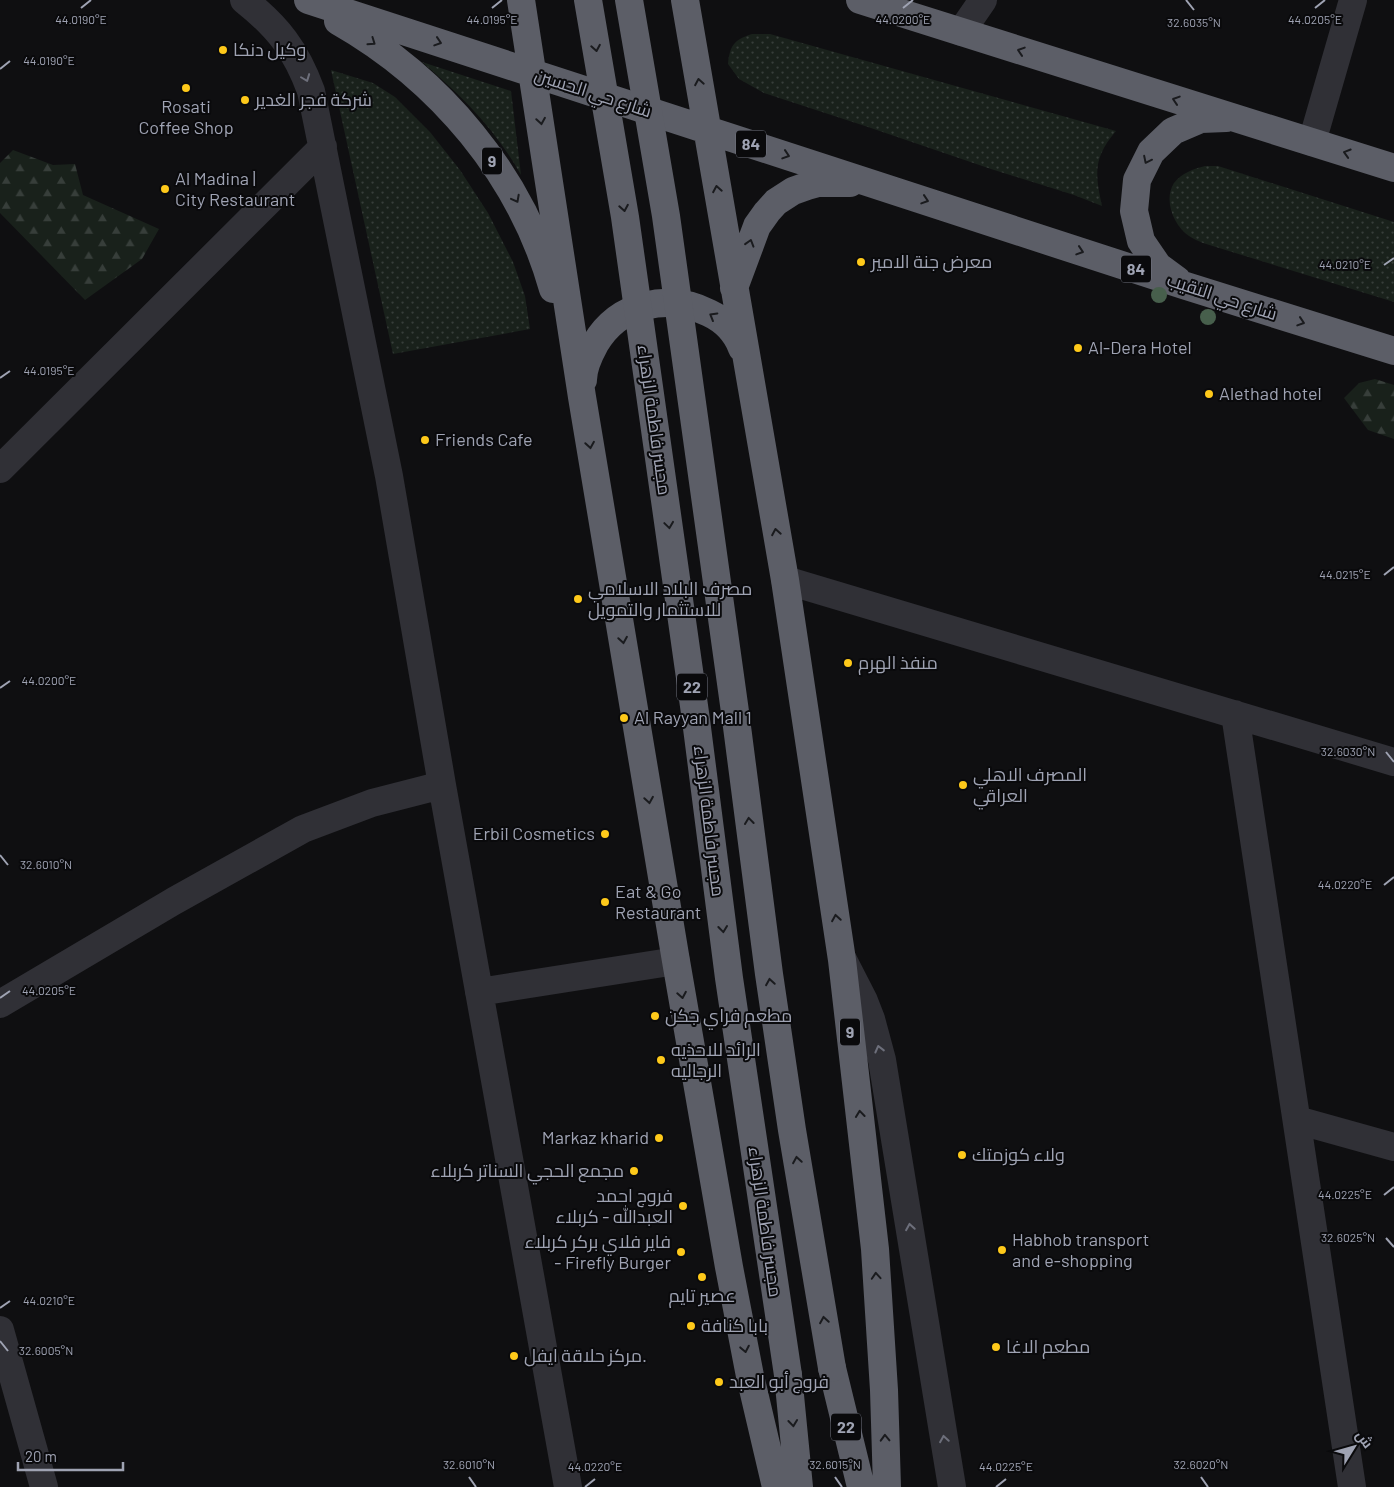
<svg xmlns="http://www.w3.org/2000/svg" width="1394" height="1487" viewBox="0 0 1394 1487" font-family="Barlow,Cairo,sans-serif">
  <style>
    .grass { fill: url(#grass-dots) }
    .forest { fill: url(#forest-firs) }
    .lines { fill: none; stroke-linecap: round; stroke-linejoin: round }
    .minor { stroke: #303036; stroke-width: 28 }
    .highway { stroke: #5c5e67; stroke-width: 28 }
    .highway-bridge { stroke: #5c5e67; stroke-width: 28 }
    .tree { fill: #475f4c }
    .oneway { stroke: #1a1b1e }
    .oneway2 { stroke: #6d6f7b }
    .ticks { fill: none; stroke: #9fa3b3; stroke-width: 2 }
    .poi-dot { fill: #fec91a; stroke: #0a0a0c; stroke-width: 2 }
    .labels { text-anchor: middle; stroke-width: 4; stroke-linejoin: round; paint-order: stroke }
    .shield { fill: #0a0a0c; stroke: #727581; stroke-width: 1 }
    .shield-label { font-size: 16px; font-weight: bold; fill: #9fa3b3 }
    .poi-label { font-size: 18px; fill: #9fa3b3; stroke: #0a0a0c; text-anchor: start }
    .street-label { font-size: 18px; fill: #9fa3b3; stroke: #0a0a0c }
    .ticks-label { font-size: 12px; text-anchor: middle; fill: #9fa3b3; stroke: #0a0a0c; stroke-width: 4; stroke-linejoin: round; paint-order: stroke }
  </style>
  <defs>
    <pattern id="grass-dots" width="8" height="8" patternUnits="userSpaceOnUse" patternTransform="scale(1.25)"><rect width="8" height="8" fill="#19211b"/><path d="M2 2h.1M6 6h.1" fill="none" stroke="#373e3a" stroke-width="1.8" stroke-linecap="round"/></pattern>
    <pattern id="forest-firs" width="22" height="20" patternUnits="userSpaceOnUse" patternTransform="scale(1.25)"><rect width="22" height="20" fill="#19211b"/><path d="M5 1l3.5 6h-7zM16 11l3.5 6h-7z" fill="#373e3a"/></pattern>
  </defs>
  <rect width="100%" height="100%" fill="#0f0f11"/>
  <!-- grass -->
  <path class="grass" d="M752,34H770L1116,131C1093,158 1095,173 1102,206L1074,195L991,169L868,127L764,93L739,79L728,64C730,45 734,40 752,34Z
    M422,62L511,91L521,175C496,130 461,95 422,62Z
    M331,70L373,83L395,97L430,132L460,170L488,213L513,262L525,296L530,329L393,354Z
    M1205,166H1218L1394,222V302L1203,243C1199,241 1193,239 1189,236C1174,226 1163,200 1174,183C1182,173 1193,169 1205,166Z"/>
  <!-- forest -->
  <path class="forest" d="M13,150L53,165L75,164L83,195L159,229L142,259L85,300L0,213V163Z
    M1375,379L1394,385V439L1368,430L1344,398L1359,383Z"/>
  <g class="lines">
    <!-- minor -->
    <path class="minor" d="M244,0C278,27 296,50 311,91L389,476L442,785L568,1487
      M961,32L983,0
      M1312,142L1353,0
      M0,469L323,147
      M785,580L1394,762
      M1235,714L1352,1487
      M843,960L864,1001L871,1019L882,1060L952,1487
      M479,992L676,961
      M0,1004L174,901L303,829L372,803L442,785
      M1297,1120L1394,1147
      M0,1330L44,1487"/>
    <!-- highway -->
    <path class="highway" d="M308,0L1183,285L1394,351
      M521,0L582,397L676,961L729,1267L750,1376L776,1487
      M685,0L785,580L842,960L875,1249L884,1390L887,1487
      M860,0L1394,168
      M338,21C440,79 521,175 553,289
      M1177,280L1158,266L1141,241L1134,211L1137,180L1151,152L1173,131L1201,119L1226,118
      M734,288L757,226L767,212L776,202L793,191L807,186L818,183H850
      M583,380C583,368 589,355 595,344C619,303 668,293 709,313C724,320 736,332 742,348
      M832,1368L861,1487
      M788,1375L799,1487"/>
    <!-- highway-bridge -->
    <path class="highway-bridge" d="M588,0L625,217L696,720L729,978L788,1375
      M629,0L666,216L736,719L769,974L792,1130L832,1368"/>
  </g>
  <!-- trees -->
  <g class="tree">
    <circle cx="1159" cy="295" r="8"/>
    <circle cx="1208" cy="317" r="8"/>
  </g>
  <!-- one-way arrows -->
  <defs><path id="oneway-chevron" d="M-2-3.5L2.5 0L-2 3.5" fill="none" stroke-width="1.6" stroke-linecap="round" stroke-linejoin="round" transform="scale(1.25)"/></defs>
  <g class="oneway">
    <use href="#oneway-chevron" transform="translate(372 42) rotate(35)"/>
    <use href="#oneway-chevron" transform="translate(438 42) rotate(18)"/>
    <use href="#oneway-chevron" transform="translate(596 48) rotate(80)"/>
    <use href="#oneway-chevron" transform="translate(1021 51) rotate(-162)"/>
    <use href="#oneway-chevron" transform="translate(699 82) rotate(-100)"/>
    <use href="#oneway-chevron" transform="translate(1176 100) rotate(-162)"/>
    <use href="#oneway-chevron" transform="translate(541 121) rotate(81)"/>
    <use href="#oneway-chevron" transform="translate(1347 153) rotate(-163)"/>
    <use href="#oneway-chevron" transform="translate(786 155) rotate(18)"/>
    <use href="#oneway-chevron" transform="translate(1147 160) rotate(116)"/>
    <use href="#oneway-chevron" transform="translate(717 189) rotate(-100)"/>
    <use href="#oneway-chevron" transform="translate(516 199) rotate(62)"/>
    <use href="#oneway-chevron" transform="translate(925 200) rotate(18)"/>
    <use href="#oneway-chevron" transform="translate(624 208) rotate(80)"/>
    <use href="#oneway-chevron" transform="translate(750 243) rotate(-73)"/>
    <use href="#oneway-chevron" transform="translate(1080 251) rotate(18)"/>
    <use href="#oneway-chevron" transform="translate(713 316) rotate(-150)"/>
    <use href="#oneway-chevron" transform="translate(1301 322) rotate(18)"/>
    <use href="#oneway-chevron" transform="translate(590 445) rotate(81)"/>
    <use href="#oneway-chevron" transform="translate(669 525) rotate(82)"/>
    <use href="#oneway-chevron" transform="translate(776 532) rotate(-100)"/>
    <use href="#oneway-chevron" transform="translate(623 640) rotate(81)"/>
    <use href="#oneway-chevron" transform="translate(649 800) rotate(81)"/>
    <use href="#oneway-chevron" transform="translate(749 821) rotate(-97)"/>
    <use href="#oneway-chevron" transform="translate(836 918) rotate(-99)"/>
    <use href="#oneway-chevron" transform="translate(723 929) rotate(83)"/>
    <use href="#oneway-chevron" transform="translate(770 982) rotate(-99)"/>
    <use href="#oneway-chevron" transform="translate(682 995) rotate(80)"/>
    <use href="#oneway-chevron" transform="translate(860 1114) rotate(-96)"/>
    <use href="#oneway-chevron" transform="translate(797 1160) rotate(-99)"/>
    <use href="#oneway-chevron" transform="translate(876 1276) rotate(-94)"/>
    <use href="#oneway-chevron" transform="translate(824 1320) rotate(-99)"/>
    <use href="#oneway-chevron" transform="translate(745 1349) rotate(79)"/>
    <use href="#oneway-chevron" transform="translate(793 1423) rotate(84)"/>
    <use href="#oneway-chevron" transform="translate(885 1438) rotate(-92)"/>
  </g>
  <g class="oneway2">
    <use href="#oneway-chevron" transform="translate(306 78) rotate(69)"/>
    <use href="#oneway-chevron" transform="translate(879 1049) rotate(-104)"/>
    <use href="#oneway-chevron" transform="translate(910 1227) rotate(-99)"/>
    <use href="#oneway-chevron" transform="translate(944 1439) rotate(-99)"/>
  </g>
  <!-- ticks -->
  <path class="ticks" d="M1186,0L1194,10M81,8L91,0M492,8L502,0M903,8L913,0M1315,8L1325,0M0,69L10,61M1384,265L1394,258M0,378L10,371M1384,575L1394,567M0,688L10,681M1386,752L1394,762M0,855L8,865M1384,885L1394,877M0,998L10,991M1384,1195L1394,1187M1386,1238L1394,1247M0,1308L10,1301M0,1341L8,1351M469,1477L476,1487M835,1477L842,1487M1201,1477L1208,1487M585,1487L595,1479M996,1487L1006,1479"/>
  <!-- markers -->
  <g class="poi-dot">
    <circle cx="223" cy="50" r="5"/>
    <circle cx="186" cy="88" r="5"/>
    <circle cx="245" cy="100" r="5"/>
    <circle cx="165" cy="189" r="5"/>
    <circle cx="861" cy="262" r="5"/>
    <circle cx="1078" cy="348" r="5"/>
    <circle cx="1209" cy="394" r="5"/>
    <circle cx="425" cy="440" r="5"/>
    <circle cx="578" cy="599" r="5"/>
    <circle cx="848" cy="663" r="5"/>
    <circle cx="624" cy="718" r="5"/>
    <circle cx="963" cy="785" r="5"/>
    <circle cx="605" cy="834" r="5"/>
    <circle cx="605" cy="902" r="5"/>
    <circle cx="655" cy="1016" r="5"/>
    <circle cx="661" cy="1060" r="5"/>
    <circle cx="659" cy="1138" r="5"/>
    <circle cx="962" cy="1155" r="5"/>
    <circle cx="634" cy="1171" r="5"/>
    <circle cx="683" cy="1206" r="5"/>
    <circle cx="1002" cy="1250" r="5"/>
    <circle cx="681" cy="1252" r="5"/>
    <circle cx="702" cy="1277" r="5"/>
    <circle cx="691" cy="1326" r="5"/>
    <circle cx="996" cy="1347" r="5"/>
    <circle cx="514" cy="1356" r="5"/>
    <circle cx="719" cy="1382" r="5"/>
  </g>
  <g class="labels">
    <!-- shield labels -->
    <g class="shield">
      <rect x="736" y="130.5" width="30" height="27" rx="4"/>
      <rect x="482" y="147.5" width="20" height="27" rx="4"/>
      <rect x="1121" y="255.5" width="30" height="27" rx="4"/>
      <rect x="677" y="673.5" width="30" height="27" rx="4"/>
      <rect x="840" y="1018.5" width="20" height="27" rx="4"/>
      <rect x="831" y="1413.5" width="30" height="27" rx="4"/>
    </g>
    <g class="shield-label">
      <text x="751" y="150">84</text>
      <text x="492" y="167">9</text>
      <text x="1136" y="275">84</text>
      <text x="692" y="693">22</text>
      <text x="850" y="1038">9</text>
      <text x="846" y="1433">22</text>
    </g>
    <!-- poi labels -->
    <g class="poi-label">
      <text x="233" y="56">وكيل دنكا</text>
      <text x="255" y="106">شركة فجر الغدير</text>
      <text x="186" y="113" text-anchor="middle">Rosati<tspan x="186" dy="21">Coffee Shop</tspan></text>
      <text x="175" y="185">Al Madina |<tspan x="175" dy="21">City Restaurant</tspan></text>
      <text x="871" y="268">معرض جنة الامير</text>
      <text x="1088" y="354">Al-Dera Hotel</text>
      <text x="1219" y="400">Alethad hotel</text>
      <text x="435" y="446">Friends Cafe</text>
      <text x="588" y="595">مصرف البلاد الاسلامي<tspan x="588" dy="21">للاستثمار والتمويل</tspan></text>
      <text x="858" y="669">منفذ الهرم</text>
      <text x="634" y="724">Al Rayyan Mall 1</text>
      <text x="973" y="781">المصرف الاهلي<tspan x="973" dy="21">العراقي</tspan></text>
      <text x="595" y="840" text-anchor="end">Erbil Cosmetics</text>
      <text x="615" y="898">Eat &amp; Go<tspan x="615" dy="21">Restaurant</tspan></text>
      <text x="665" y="1022">مطعم فراي جكن</text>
      <text x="671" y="1056">الرائد للاحذيه<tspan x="671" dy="21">الرجاليه</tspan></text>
      <text x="649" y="1144" text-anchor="end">Markaz kharid</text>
      <text x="972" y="1161">ولاء كوزمتك</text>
      <text x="624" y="1177" text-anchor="end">مجمع الحجي السناتر كربلاء</text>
      <text x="673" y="1202" text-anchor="end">فروج احمد<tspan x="673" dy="21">العبدالله - كربلاء</tspan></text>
      <text x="1012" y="1246">Habhob transport<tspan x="1012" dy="21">and e-shopping</tspan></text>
      <text x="671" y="1248" text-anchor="end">فاير فلاي بركر كربلاء<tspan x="671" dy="21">- Firefly Burger</tspan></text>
      <text x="702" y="1302" text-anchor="middle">عصير تايم</text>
      <text x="701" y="1332">بابا كنافة</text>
      <text x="1006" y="1353">مطعم الاغا</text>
      <text x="524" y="1362">مركز حلاقة ايفل.</text>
      <text x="729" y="1388">فروج أبو العبد</text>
    </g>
    <!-- street labels -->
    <g class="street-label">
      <text transform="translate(593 93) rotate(18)" y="6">شارع حي الحسين</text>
      <text transform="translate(1222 297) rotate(18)" y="6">شارع حي النقيب</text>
      <text transform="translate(654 420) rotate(82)" y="6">مجسر فاطمة الزهراء</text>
      <text transform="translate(709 821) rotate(83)" y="6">مجسر فاطمة الزهراء</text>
      <text transform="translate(765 1222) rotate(82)" y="6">مجسر فاطمة الزهراء</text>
    </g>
  </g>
  <g class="ticks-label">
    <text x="81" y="24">44.0190°E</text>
    <text x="492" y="24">44.0195°E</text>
    <text x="903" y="24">44.0200°E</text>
    <text x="1315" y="24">44.0205°E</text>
    <text x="1194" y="27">32.6035°N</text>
    <text x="49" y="65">44.0190°E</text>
    <text x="1345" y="269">44.0210°E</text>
    <text x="49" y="375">44.0195°E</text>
    <text x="1345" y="579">44.0215°E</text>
    <text x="49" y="685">44.0200°E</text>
    <text x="1348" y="756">32.6030°N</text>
    <text x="46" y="869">32.6010°N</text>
    <text x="1345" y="889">44.0220°E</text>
    <text x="49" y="995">44.0205°E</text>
    <text x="1345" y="1199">44.0225°E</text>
    <text x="1348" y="1242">32.6025°N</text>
    <text x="49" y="1305">44.0210°E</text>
    <text x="46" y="1355">32.6005°N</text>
    <text x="469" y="1469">32.6010°N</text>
    <text x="835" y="1469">32.6015°N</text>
    <text x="1201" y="1469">32.6020°N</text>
    <text x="595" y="1471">44.0220°E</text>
    <text x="1006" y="1471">44.0225°E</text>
  </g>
  <!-- north arrow -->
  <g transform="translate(1354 1447) rotate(53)" stroke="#0a0a0c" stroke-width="4" paint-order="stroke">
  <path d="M0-4L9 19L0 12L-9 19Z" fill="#9fa3b3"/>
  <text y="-8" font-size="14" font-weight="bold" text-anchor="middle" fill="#9fa3b3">ش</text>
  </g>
  <!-- scale -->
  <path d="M18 1462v8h105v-8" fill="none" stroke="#9fa3b3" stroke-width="2.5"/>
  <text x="25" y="1462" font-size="15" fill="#9fa3b3" stroke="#0a0a0c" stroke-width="4" paint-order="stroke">20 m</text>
</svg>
